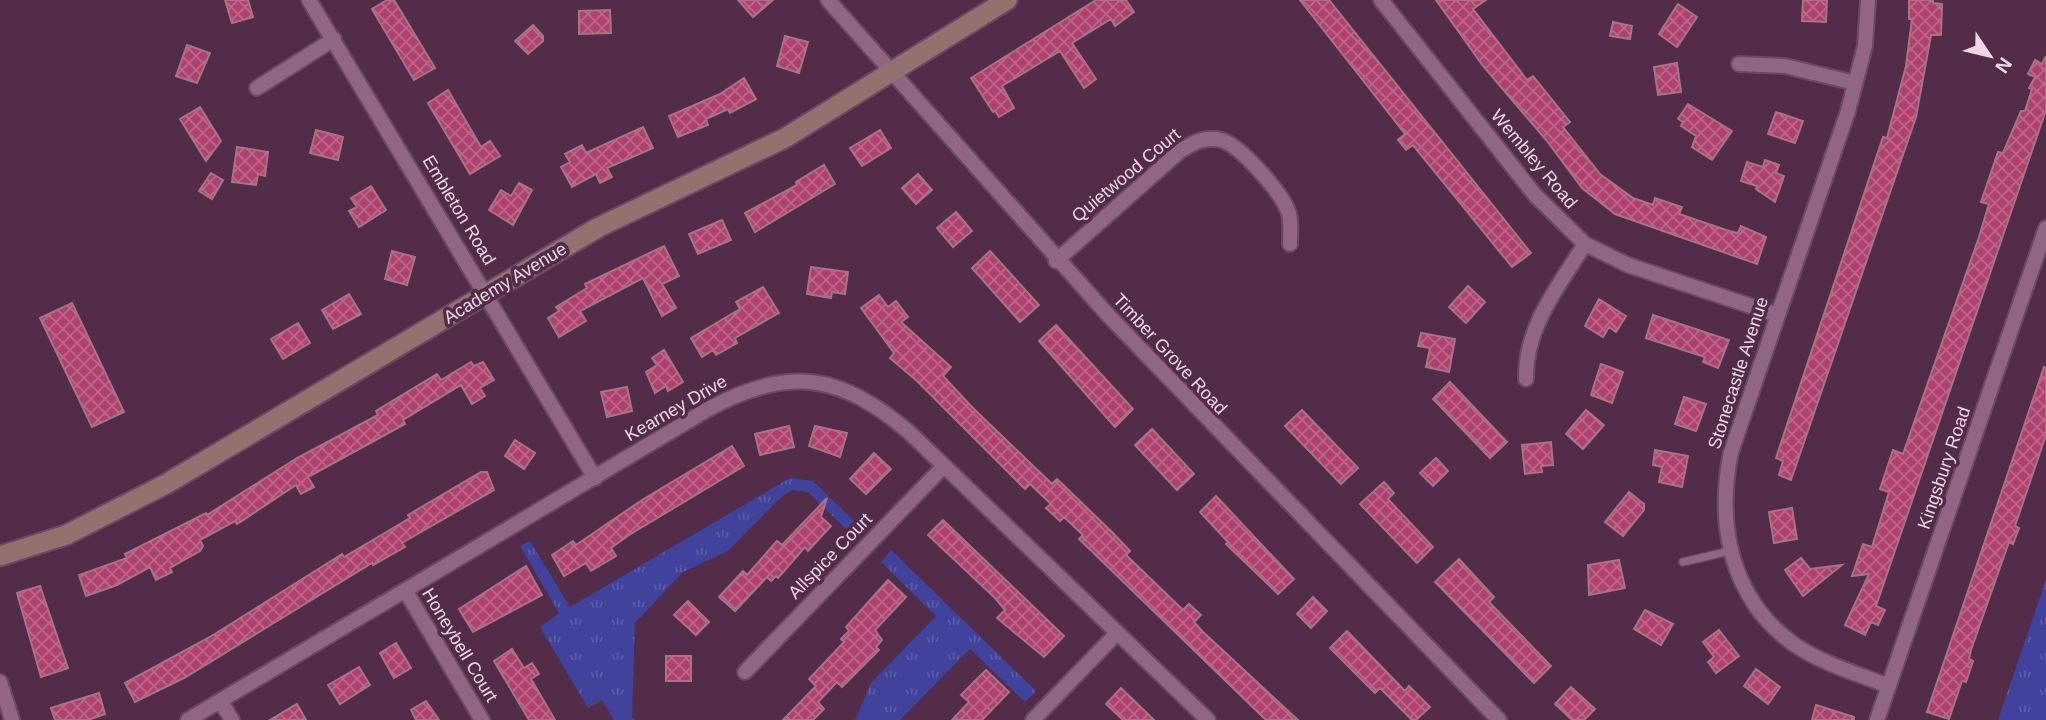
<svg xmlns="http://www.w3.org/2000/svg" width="2046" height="720" viewBox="0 0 2046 720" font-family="Arial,sans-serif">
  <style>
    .grass { fill: url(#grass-tufts) }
    .building { fill: url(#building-cross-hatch); stroke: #a77385; stroke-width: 2 }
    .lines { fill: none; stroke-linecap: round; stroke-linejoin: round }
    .lane-casing { stroke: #6a4a62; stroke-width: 10 }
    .street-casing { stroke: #6a4a62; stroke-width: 18 }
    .secondary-casing { stroke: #6a4a62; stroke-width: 23 }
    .lane { stroke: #906684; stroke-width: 7 }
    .street { stroke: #906684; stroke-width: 14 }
    .secondary { stroke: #94716f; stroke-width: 19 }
    .labels { text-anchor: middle; stroke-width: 7; stroke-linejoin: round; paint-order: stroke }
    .street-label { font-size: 18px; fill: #eed6e6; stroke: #522c48 }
  </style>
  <defs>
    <pattern id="grass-tufts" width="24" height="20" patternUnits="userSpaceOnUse" patternTransform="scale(1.75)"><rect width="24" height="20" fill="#40429c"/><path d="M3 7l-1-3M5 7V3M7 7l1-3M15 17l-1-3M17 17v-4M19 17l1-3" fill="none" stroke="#5c5daa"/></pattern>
    <pattern id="building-cross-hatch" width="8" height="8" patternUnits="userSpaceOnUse" patternTransform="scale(1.75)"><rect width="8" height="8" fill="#af416f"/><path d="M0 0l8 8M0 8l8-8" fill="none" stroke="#be658a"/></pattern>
  </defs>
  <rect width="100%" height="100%" fill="#522c48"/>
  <!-- grass -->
  <path class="grass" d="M790,478L813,481L860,527L852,535L808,492L792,490L781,497L728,551L683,572L635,623L632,717L635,720H614L602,700L588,708L540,627L559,613L520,546L530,541L570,607Z
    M891,550L1036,691L1025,702L970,649L900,720H855L871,683L936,616L881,562Z
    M2046,580V720H1998Z"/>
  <!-- building -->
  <path class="building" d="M225,0H248L253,17L232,23Z
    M387,0H394L435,68L414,80L372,9Z
    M738,0H773L753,17Z
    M1096,0H1126L1134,12L1115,26L1111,19L1072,43L1096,79L1084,88L1060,51L1002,86L1014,108L999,117L995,111L993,112L971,78Z
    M1300,0H1329L1531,253L1512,267L1413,145L1406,150L1398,140L1405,134Z
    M1436,0H1486L1473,9L1527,80L1533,76L1570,122L1563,127L1600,174L1633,198L1653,205L1655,198L1682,207L1679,214L1729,231L1738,233L1741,226L1766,237L1757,264L1615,214L1582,188L1547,141L1483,66Z
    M1803,0H1827L1826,22L1802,21Z
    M1909,0H1933V3L1942,4L1941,35H1931L1916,117L1791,480L1779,475L1783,461L1776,458L1883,137L1887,138L1906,66L1912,19H1909Z
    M1678,4L1697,17L1677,47L1659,34Z
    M610,10L611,33L579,34V11Z
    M1613,22L1632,26L1630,39L1610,36Z
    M533,25L543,36V41L528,54L515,41Z
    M785,36L808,42L799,73L777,66Z
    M187,45L210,53L197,83L176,76Z
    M2046,56V110L1876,606L1885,610L1878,625L1871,622L1865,635L1845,625L1869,574L1852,576L1863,544L1872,547L1889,492L1880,489L1893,450L1903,454L1978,240L1989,204L1981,202L1998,152L2003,153L2021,111H2025L2032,89L2029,88L2035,77L2028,74L2035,60L2042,64Z
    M1677,63L1681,92L1658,95L1654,67Z
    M744,78L756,99L730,113L728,109L706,119L708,125L678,137L669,116L720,94Z
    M448,90L481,147L490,141L500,156L470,174L428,103Z
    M1688,104L1732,131L1712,160L1692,147L1696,136L1681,126L1683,122L1678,119Z
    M200,107L221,141L206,161L180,119Z
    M1776,112L1803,121L1795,143L1768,134Z
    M643,127L653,148L607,168L612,177L600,183L596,174L572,187L561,167L570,162L565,154L582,145L586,153Z
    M316,130L343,137L338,160L310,153Z
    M880,130L891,148L862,166L850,148Z
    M237,147L268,152L265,176L258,174L256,185L232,182Z
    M1765,160L1779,165L1776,173L1784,176L1775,202L1756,189L1757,186L1741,181L1747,162L1763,167Z
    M824,165L835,184L755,232L745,213L797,185L796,182Z
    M211,173L223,180L212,199L199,191Z
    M918,174L932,190L916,204L902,188Z
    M519,183L532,190L513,225L489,210L501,190L511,196Z
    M371,186L386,210L359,227L349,211L357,207L351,198Z
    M956,212L972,231L953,247L937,228Z
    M722,220L731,240L698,254L689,234Z
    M664,246L679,276L662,284L676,308L662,316L643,278L580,311L586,321L559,337L548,318L559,311L556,307L587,288L585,284Z
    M392,251L415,257L407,285L385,279Z
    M990,251L1039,305L1020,322L972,268Z
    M811,267L848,272L845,294L832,292L831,298L807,294Z
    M1468,286L1485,302L1466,323L1449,307Z
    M763,287L779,313L735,338L737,343L716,355L713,350L702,357L691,338L740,309L736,302Z
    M349,294L361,314L333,329L322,310Z
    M879,295L888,307L896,301L908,317L901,322L951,367L943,376L973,408L1052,484L1057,479L1112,532L1130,551L1126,555L1183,610L1189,604L1201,615L1194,622L1203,632L1298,720H1266L1079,539L1083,535L1064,517L1060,521L1046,508L1051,504L1030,484L1025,489L917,381L890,358L894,353L861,308Z
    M1599,299L1626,316L1616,332L1609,327L1603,337L1585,326Z
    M72,303L124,412L92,427L40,318Z
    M1653,315L1729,340L1718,368L1703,362L1705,357L1646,338Z
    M298,323L310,343L283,359L271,339Z
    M1056,325L1133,409L1115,427L1039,341Z
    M1421,333L1455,339L1449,372L1426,367L1430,348L1418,346Z
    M664,350L683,382L668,391L666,386L655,393L646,372L657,365L652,358Z
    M471,362L474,366L483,362L494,380L480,388L485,396L472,404L461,385L403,420L405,424L308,477L314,487L301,494L296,485L237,524L235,521L200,540L203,546L200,551L170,568L172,572L156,580L150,567L117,585L86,596L79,575L127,558L125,554L206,513L207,515L297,458L378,415L376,411L437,374L441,380Z
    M1601,364L1623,372L1612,403L1591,395Z
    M2044,367L2046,368V435L2015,526L2019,528L2013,544L2009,542L1971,650L1969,659L1973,661L1966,682L1962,681L1949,719L1927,712Z
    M1450,382L1507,442L1490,458L1433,399Z
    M627,387L632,411L607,417L601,392Z
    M1684,397L1706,404L1696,431L1675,424Z
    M1302,410L1358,468L1341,484L1285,426Z
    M1586,410L1604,425L1583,449L1566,434Z
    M789,426L794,447L760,455L755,434Z
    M815,426L847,433L840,457L809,446Z
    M1152,429L1194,474L1177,490L1135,445Z
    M515,440L535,453L524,469L505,456Z
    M1551,442L1553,465L1541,466L1542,472L1525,474L1522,445Z
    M732,446L744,466L629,535L611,548L616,556L591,571L586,563L564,576L552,555L573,541L576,545L642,500Z
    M1655,450L1688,456L1682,487L1659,482L1662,467L1653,465Z
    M874,453L891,469L866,494L850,479Z
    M1436,458L1448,471L1433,486L1420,473Z
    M481,472H487L494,490L402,543L405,547L373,565L372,563L184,678L135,702L125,683L210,637L342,554L344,557L410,518L408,515Z
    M1384,482L1394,493L1388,499L1433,547L1417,563L1360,504Z
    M1629,492L1644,504V510L1623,536L1605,522Z
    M1216,496L1294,579L1278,594L1226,544L1228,542L1200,512Z
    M827,498L821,517L831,526L808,551L805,547L778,578L776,576L771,581L767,577L735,611L719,597L743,571L747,575L777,541L782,545Z
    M1792,508L1797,539L1774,543L1769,512Z
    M943,520L1064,636L1044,657L997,618L1005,610L995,598L928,535Z
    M1801,558L1810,569L1842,565L1803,596L1785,570Z
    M1459,559L1494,597L1489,602L1551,666L1534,683L1435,582Z
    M1619,560L1625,588L1589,595L1588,565Z
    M526,566L542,595L473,632L459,609Z
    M888,580L906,597L875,630L882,640L876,647L879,650L842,687L837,682L818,702L824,709L813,720H783L816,686L809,679L844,642L841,639L849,631L846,627Z
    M40,586L68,668L41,677L17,593Z
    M1313,597L1327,611L1311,628L1297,614Z
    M688,601L709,622L696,635L674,615Z
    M1645,610L1673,624L1661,645L1634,629Z
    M1719,630L1739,656L1716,673L1708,662L1714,657L1703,642Z
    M1347,631L1405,691L1409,686L1430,707L1416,720H1412L1380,688L1375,693L1330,648Z
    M396,643L411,668L394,678L380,653Z
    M512,649L524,668L532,663L539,674L531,679L555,720H529L494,661Z
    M666,656H691V681H666Z
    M359,667L370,685L340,704L328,685Z
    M1756,669L1780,687L1768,704L1744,686Z
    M986,670L1009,692L982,720H952L969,702L961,695Z
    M1571,687L1595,709L1584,720H1572L1555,704Z
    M1121,688L1154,720H1123L1106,704Z
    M99,693L105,714L88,720H55L51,708Z
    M426,701L439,720H416L411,710Z
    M297,704L306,720H270Z
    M1816,705L1854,717V720H1812Z"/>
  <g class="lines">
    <defs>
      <path id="lane" d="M1683,562L1730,551"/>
      <path id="street" d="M309,0L595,478
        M828,0L1108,315L1499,720
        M1381,0L1535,195L1585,244L1628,265L1778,315
        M1868,0L1865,46L1848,111L1731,452C1716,525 1731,600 1795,645C1823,664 1858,674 1889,686
        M1739,64L1785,66L1855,83
        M257,88L334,39
        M1056,261L1180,151C1193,143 1204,136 1221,140C1240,145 1281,192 1288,211C1292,221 1290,233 1290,244
        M1526,379C1525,327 1558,287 1585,244
        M405,590L482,720
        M745,672L943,467
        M0,682L12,720
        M221,702L232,720
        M188,720L710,408C791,366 840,374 909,432L1208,720
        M1033,720L1117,633
        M1877,720L2046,228"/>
      <path id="secondary" d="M0,556L66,535L166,484L599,227L785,138L1007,0"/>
    </defs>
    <!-- lane casing -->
    <use href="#lane" class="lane-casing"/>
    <!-- street casing -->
    <use href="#street" class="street-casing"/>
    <!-- secondary casing -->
    <use href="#secondary" class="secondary-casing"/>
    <!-- lane -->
    <use href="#lane" class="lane"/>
    <!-- street -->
    <use href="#street" class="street"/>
    <!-- secondary -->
    <use href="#secondary" class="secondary"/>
  </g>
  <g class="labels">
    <!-- street labels -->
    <g class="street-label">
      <text transform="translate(1534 159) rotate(50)" y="6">Wembley Road</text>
      <text transform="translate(1126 175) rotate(-40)" y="6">Quietwood Court</text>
      <text transform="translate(459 210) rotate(59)" y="6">Embleton Road</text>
      <text transform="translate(505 283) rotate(-31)" y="6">Academy Avenue</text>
      <text transform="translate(1170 354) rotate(47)" y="6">Timber Grove Road</text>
      <text transform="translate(1738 373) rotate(-72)" y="6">Stonecastle Avenue</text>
      <text transform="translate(676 408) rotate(-30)" y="6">Kearney Drive</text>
      <text transform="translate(1944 468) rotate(-71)" y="6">Kingsbury Road</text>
      <text transform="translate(830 556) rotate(-46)" y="6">Allspice Court</text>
      <text transform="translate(460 645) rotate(59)" y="6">Honeybell Court</text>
    </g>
  </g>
  <!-- north arrow -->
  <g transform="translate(1990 56) rotate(125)" stroke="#522c48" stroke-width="5" paint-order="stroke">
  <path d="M0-5L12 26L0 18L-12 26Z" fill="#eed6e6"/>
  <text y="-10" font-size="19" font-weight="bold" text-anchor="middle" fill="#eed6e6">N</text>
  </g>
</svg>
